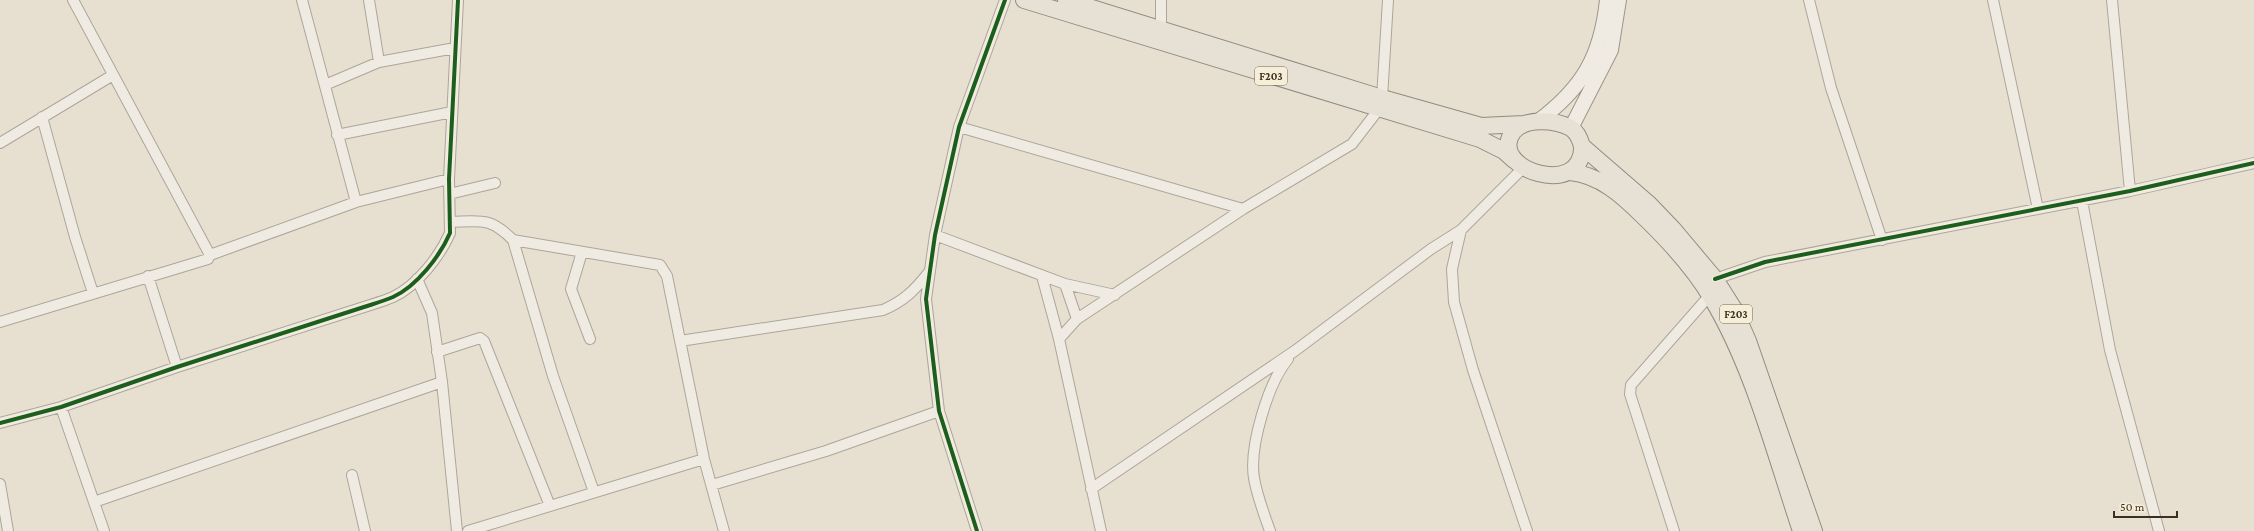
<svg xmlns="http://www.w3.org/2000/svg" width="2254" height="531" viewBox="0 0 2254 531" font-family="'Crimson Pro',serif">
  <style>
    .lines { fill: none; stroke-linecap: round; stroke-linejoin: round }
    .street-casing { stroke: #ada599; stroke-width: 12 }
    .secondary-casing { stroke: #9c958a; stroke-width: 16 }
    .primary-casing { stroke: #928b80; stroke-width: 18 }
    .street { stroke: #efebe3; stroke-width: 10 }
    .secondary { stroke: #efebe3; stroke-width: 14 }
    .primary { stroke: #e6e1d4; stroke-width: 16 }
    .cycleway-casing { stroke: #f7eed8; stroke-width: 6 }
    .cycleway { stroke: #1b5e20; stroke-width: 4 }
    .labels { text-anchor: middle; stroke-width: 3; stroke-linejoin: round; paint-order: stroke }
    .shield { fill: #f7eed8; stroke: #756857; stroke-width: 1 }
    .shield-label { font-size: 11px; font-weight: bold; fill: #3d2e20 }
  </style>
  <rect width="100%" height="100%" fill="#e7e0d1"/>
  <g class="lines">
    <defs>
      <path id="street" d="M73,0L210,255
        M302,0L356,202
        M369,0L379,62
        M1809,0L1831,88L1882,240
        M1993,0L2038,209
        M2112,0L2130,191
        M1161,30V0
        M325,85L379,62L455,48
        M1382,98L1388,0
        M42,117L75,237L93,293
        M959,127L1243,209
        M337,135L452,112
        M0,143L113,75
        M449,194L495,183
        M2082,201L2110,350L2159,531
        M451,222C481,221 490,217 513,240L553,376L594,492
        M1461,230L1452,269L1454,302L1473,370L1527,531
        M935,235L1065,284L1115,295
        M513,240L660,265L667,276L704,459L724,531
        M582,252L571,289L590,339
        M148,276L177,367
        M1042,276L1059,339L1101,531
        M417,279L432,313L442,382L457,531
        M1715,279L1765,262L2130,191L2254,163
        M1065,284L1077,319
        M0,322L208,259L210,255L356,202L449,179
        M1059,339L1077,319L1243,209L1352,144L1379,109
        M680,341L883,310C904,301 915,290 929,272
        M437,352L480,338L484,341L550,506
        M61,407L104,531
        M0,423L61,407L177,367L364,307C373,304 384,301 393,297C417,286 440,256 450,233L449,179L458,0
        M352,475L365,531
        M0,484L8,531
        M712,485L826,451L939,411
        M1091,489L1296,350L1431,249L1461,230L1523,168
        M94,502L442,382
        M468,531L704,459
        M977,531L939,411L926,299L935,235L959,127L1005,0
        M1270,531C1264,514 1257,496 1254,478C1249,447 1268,383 1288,359
        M1674,531L1630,394L1631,385L1710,295"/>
      <path id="secondary" d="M1537,122C1583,88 1601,56 1607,0
        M1571,128L1611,50L1619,0"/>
      <path id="primary" d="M1024,0L1480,139L1504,151L1514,160
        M1066,0L1382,98L1481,126L1524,124
        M1582,146C1584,200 1486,169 1513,132C1525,117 1555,120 1571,128C1577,132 1580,139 1582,146L1649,204L1673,229L1715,279L1734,309L1748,341L1814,531
        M1570,172C1600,175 1622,195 1643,216C1668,240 1693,267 1711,297C1753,366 1775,454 1801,531"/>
    </defs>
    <!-- street casing -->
    <use href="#street" class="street-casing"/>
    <!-- secondary casing -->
    <use href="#secondary" class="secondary-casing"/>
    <!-- primary casing -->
    <use href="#primary" class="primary-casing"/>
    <!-- street -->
    <use href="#street" class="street"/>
    <!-- secondary -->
    <use href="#secondary" class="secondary"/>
    <!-- primary -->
    <use href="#primary" class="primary"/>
    <defs>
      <path id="cycleway" d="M1715,279L1765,262L2130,191L2254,163
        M0,423L61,407L177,367L364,307C373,304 384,301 393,297C417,286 440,256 450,233L449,179L458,0
        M977,531L939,411L926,299L935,235L959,127L1005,0"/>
    </defs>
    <!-- cycleway casing -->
    <use href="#cycleway" class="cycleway-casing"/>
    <!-- cycleway -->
    <use href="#cycleway" class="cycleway"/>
  </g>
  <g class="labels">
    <!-- shield labels -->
    <g class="shield">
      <rect x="1255" y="67" width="32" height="18" rx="3"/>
      <rect x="1720" y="305" width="32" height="18" rx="3"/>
    </g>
    <g class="shield-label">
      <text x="1271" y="80">F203</text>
      <text x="1736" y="318">F203</text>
    </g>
  </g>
  <!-- scale -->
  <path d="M2114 511v6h63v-6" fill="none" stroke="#3d2e20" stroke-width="2"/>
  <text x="2120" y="511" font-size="12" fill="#3d2e20" stroke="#f7eed8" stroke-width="3" paint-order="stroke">50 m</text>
</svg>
